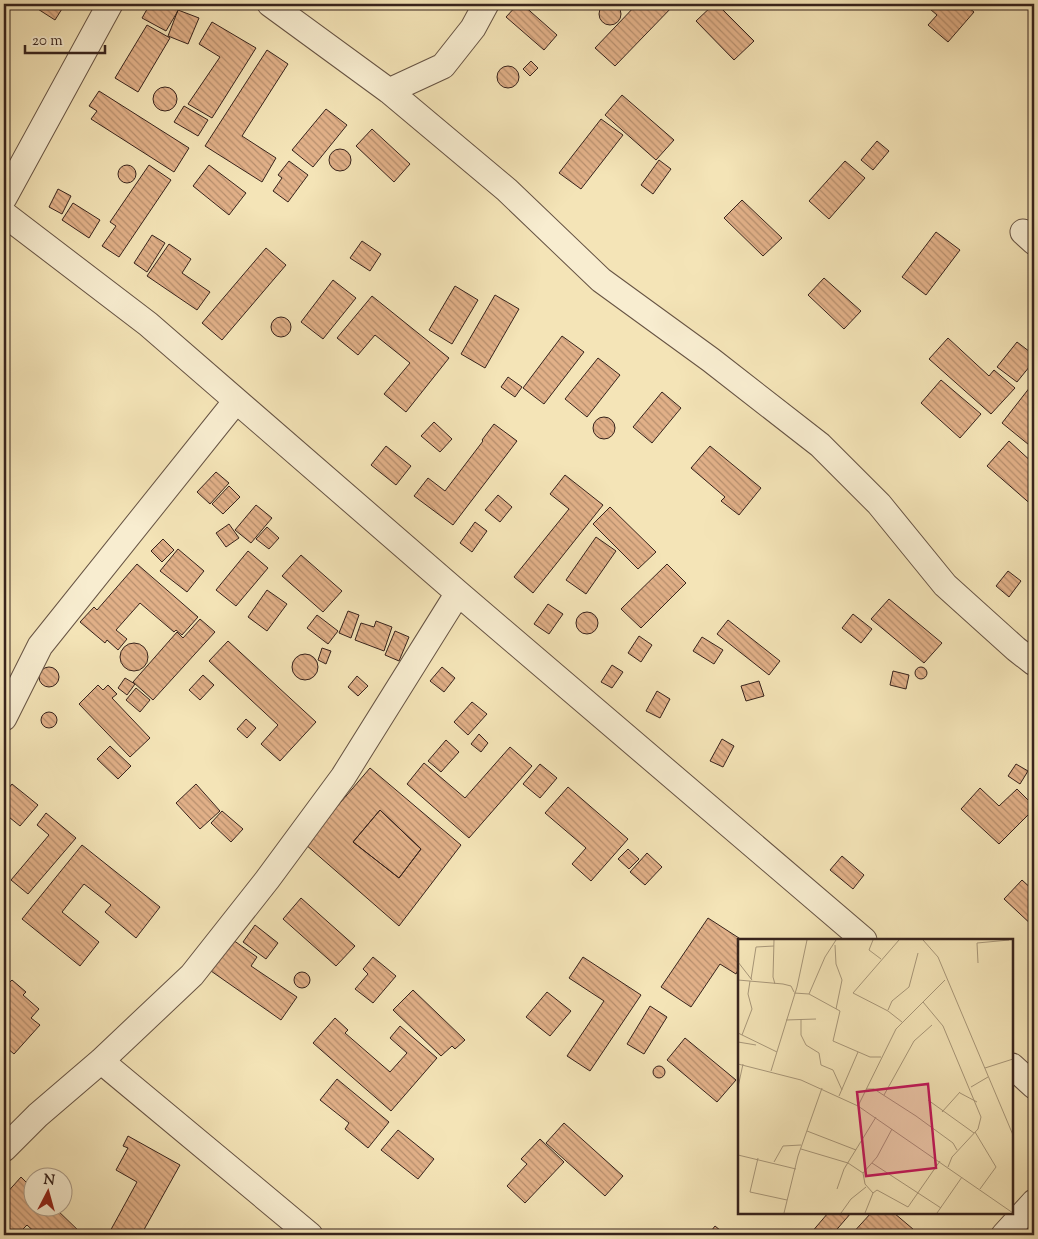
<svg xmlns="http://www.w3.org/2000/svg" width="1038" height="1239" viewBox="0 0 1038 1239" font-family="'Sorts Mill Goudy',serif">
  <style>
    .building { fill: url(#building-back-hatch); stroke: #37231c; fill-rule: evenodd }
    .lines { fill: none; stroke-linecap: round; stroke-linejoin: round }
    .street-casing { stroke: #665343; stroke-width: 27 }
    .street { stroke: #f8edd0; stroke-width: 25 }
    .inset-road { fill: none; stroke: #a89779; stroke-width: 1 }
    .view { fill: #c2185b; fill-opacity: 0.15; stroke: #c2185b; stroke-width: 2.5 }
    .inset-edge { fill: none; stroke: #37231c; stroke-width: 2.5 }
  </style>
  <defs>
    <pattern id="building-back-hatch" width="6" height="6" patternUnits="userSpaceOnUse" patternTransform="scale(1.25)"><rect width="6" height="6" fill="#e1b088"/><path d="M-1 5l2 2M0 0l6 6M5-1l2 2" fill="none" stroke="#b78f6e"/></pattern>
  </defs>
  <rect width="100%" height="100%" fill="#f4e4b7"/>
  <filter id="stains"><feTurbulence type="fractalNoise" baseFrequency=".004" numOctaves="4"/><feColorMatrix values="0 0 0 0 .2 0 0 0 0 .09 0 0 0 0 .02 0 0 0 .5 -.17"/></filter>
  <radialGradient id="worn" r=".72"><stop offset=".6" stop-color="#630" stop-opacity="0"/><stop offset="1" stop-color="#630" stop-opacity=".3"/></radialGradient>
  <!-- building -->
  <path class="building" d="M599 14a11 11 0 1 1 22 0a11 11 0 1 1-22 0Z
    M30,4H65L55,20Z
    M150,4H182L166,31L142,18Z
    M518,4H522L557,35L544,50L506,17Z
    M637,4H675L615,66L595,48Z
    M714,4H717L754,41L734,60L696,21Z
    M924,4H964L974,12L948,42L928,25L937,15Z
    M178,10L199,18L188,44L168,36Z
    M212,22L256,48L212,118L188,104L220,57L199,44Z
    M147,25L170,38L138,92L115,78Z
    M267,50L288,64L242,136L276,158L262,182L205,146Z
    M531,61L538,68L530,76L523,69Z
    M497 77a11 11 0 1 1 22 0a11 11 0 1 1-22 0Z
    M153 99a12 12 0 1 1 24 0a12 12 0 1 1-24 0Z
    M99,91L189,148L174,172L91,119L97,111L89,106Z
    M622,95L674,140L656,160L605,115Z
    M184,106L208,120L198,136L174,122Z
    M326,109L347,125L313,167L292,150Z
    M601,119L623,135L581,189L559,173Z
    M372,129L410,164L394,182L356,146Z
    M877,141L889,151L873,170L861,160Z
    M329 160a11 11 0 1 1 22 0a11 11 0 1 1-22 0Z
    M659,160L671,169L653,194L641,185Z
    M289,161L308,175L288,202L273,191L282,178L278,175Z
    M845,161L865,178L829,219L809,201Z
    M118 174a9 9 0 1 1 18 0a9 9 0 1 1-18 0Z
    M149,165L171,180L119,257L102,246L116,226L110,222Z
    M209,165L246,193L229,215L193,186Z
    M58,189L71,196L62,214L49,207Z
    M742,200L782,238L763,256L724,218Z
    M73,203L100,220L89,238L62,220Z
    M936,232L960,250L926,295L902,277Z
    M152,235L165,243L147,272L134,263Z
    M362,241L381,254L370,271L350,258Z
    M169,244L191,259L182,273L210,292L197,310L147,276Z
    M266,248L286,265L222,340L202,323Z
    M824,278L861,311L844,329L808,295Z
    M333,280L356,298L323,339L301,322Z
    M455,286L478,300L452,344L429,330Z
    M495,295L519,309L485,368L461,354Z
    M372,296L449,358L406,412L384,394L410,363L375,335L358,355L337,338Z
    M271 327a10 10 0 1 1 20 0a10 10 0 1 1-20 0Z
    M562,336L584,352L544,404L523,388Z
    M948,338L989,376L994,370L1015,388L991,414L929,359Z
    M1017,342L1034,355V361L1017,382L997,367Z
    M598,358L620,375L587,417L565,399Z
    M508,377L522,387L515,397L501,387Z
    M941,380L981,414L960,438L921,403Z
    M1034,382V449L1002,423Z
    M662,392L681,408L652,443L633,427Z
    M593 428a11 11 0 1 1 22 0a11 11 0 1 1-22 0Z
    M434,422L452,439L440,452L421,436Z
    M494,424L517,441L453,525L414,496L428,478L445,491L483,441L482,440Z
    M1009,441L1034,464V507L987,466Z
    M386,446L411,466L396,485L371,465Z
    M710,446L761,488L739,515L721,501L725,497L691,468Z
    M216,472L229,483L210,504L197,492Z
    M565,475L603,505L533,593L514,577L569,509L550,494Z
    M229,486L240,497L223,514L212,504Z
    M498,495L512,507L500,522L485,510Z
    M256,505L272,518L251,543L235,530Z
    M610,507L656,552L638,569L593,524Z
    M475,522L487,531L472,552L460,543Z
    M229,524L239,538L226,547L216,533Z
    M267,527L279,538L269,549L256,539Z
    M596,537L616,551L586,594L566,580Z
    M163,539L174,550L162,562L151,551Z
    M178,549L204,571L187,592L160,571Z
    M248,551L268,568L236,606L216,590Z
    M301,555L342,591L323,612L282,576Z
    M137,564L198,617L182,635L176,630L174,632L140,603L116,630L127,639L118,650L107,640L105,643L80,622L94,607L97,610Z
    M667,564L686,583L641,628L621,609Z
    M1008,571L1021,581L1009,597L996,586Z
    M267,590L287,604L267,631L248,617Z
    M889,599L942,643L924,663L871,619Z
    M548,604L563,614L549,634L534,624Z
    M348,611L359,615L351,638L339,633Z
    M576 623a11 11 0 1 1 22 0a11 11 0 1 1-22 0Z
    M853,614L872,629L861,643L842,628Z
    M317,615L338,631L328,644L307,628Z
    M200,619L215,632L153,700L133,682L177,632L183,638Z
    M728,620L780,661L769,675L717,634Z
    M376,621L392,627L384,651L355,640L361,623L374,627Z
    M395,631L409,637L399,661L385,655Z
    M639,636L652,645L641,662L628,653Z
    M702,637L723,650L714,664L693,651Z
    M228,641L316,722L280,761L261,744L278,725L209,661Z
    M120 657a14 14 0 1 1 28 0a14 14 0 1 1-28 0Z
    M322,648L331,651L326,664L318,660Z
    M292 667a13 13 0 1 1 26 0a13 13 0 1 1-26 0Z
    M612,665L623,672L612,688L601,682Z
    M39 677a10 10 0 1 1 20 0a10 10 0 1 1-20 0Z
    M915 673a6 6 0 1 1 12 0a6 6 0 1 1-12 0Z
    M442,667L455,678L444,692L430,681Z
    M893,671L909,675L906,689L890,685Z
    M203,675L214,685L200,700L189,690Z
    M357,676L368,686L358,696L348,687Z
    M125,678L135,684L127,695L118,688Z
    M759,681L764,696L746,701L741,686Z
    M98,685L103,690L108,685L117,694L112,698L150,738L130,757L79,704Z
    M136,688L150,700L140,712L126,700Z
    M657,691L670,699L660,718L646,711Z
    M472,702L487,714L468,735L454,722Z
    M41 720a8 8 0 1 1 16 0a8 8 0 1 1-16 0Z
    M246,719L256,728L247,738L237,729Z
    M479,734L488,743L481,752L471,744Z
    M722,739L734,746L723,767L710,761Z
    M446,740L459,752L441,772L428,761Z
    M110,746L131,766L118,779L97,759Z
    M510,747L532,766L469,838L407,784L424,763L465,798Z
    M540,764L557,778L540,798L523,784Z
    M1016,764L1028,771L1020,784L1008,776Z
    M370,768L461,845L399,926L305,844ZM380,810L421,849L399,878L353,842Z
    M12,784L38,805L20,826L4,813V794Z
    M196,784L220,811L200,829L176,803Z
    M568,787L628,839L591,881L572,864L586,848L545,813Z
    M980,788L999,806L1017,789L1034,806V809L999,844L961,809Z
    M380,810L421,849L399,878L353,842Z
    M222,811L243,829L231,842L211,823Z
    M46,813L76,838L28,894L11,880L49,835L37,825Z
    M82,845L160,907L136,938L105,912L111,905L84,884L62,912L99,942L80,966L22,919Z
    M628,849L639,859L629,869L618,859Z
    M647,853L662,867L645,885L630,872Z
    M842,856L864,875L853,889L830,870Z
    M1022,880L1034,891V927L1004,899Z
    M301,898L355,946L336,966L283,919Z
    M708,918L742,940H739V968L736,974L720,964L691,1007L661,987Z
    M255,925L278,943L266,959L243,942Z
    M233,940L257,957L251,966L297,997L281,1020L211,971Z
    M373,957L396,976L373,1003L355,989L368,974L363,969Z
    M583,957L641,995L590,1071L567,1056L604,1001L569,978Z
    M294 980a8 8 0 1 1 16 0a8 8 0 1 1-16 0Z
    M4,979L9,983L12,980L26,992L23,995L39,1009L31,1018L40,1025L14,1054L7,1048L4,1051Z
    M413,990L465,1040L455,1049L452,1046L441,1056L393,1010Z
    M547,992L571,1011L550,1036L526,1017Z
    M650,1006L667,1017L644,1054L627,1044Z
    M335,1018L348,1030L345,1033L390,1072L407,1053L390,1038L400,1026L437,1058L391,1111L313,1043Z
    M685,1038L736,1080L717,1102L667,1060Z
    M653 1072a6 6 0 1 1 12 0a6 6 0 1 1-12 0Z
    M337,1079L389,1122L368,1148L345,1129L349,1123L320,1100Z
    M564,1123L623,1176L605,1196L546,1143Z
    M398,1130L434,1159L418,1179L381,1150Z
    M128,1136L180,1165L141,1235H108L137,1182L116,1170L128,1148L123,1146Z
    M540,1139L564,1162L525,1203L507,1186L527,1164L521,1159Z
    M21,1177L32,1188V1206H53L83,1235H38L27,1225L17,1235H4V1196Z
    M828,1213H851L832,1235H814L811,1233Z
    M871,1213H894L920,1235H851Z
    M715,1226L726,1235H708Z"/>
  <g class="lines">
    <defs>
      <path id="street" d="M270,4L389,91L507,190L601,280L711,360L820,445L879,504L945,585L1016,649L1034,663
        M389,91L443,66L473,28L486,4
        M4,198L110,4
        M4,214L148,324L458,593L864,940
        M1023,232L1034,242
        M4,718L40,646L236,401
        M101,1061L310,1235
        M1012,1066L1034,1086
        M4,1149L38,1115L101,1061L192,975L267,880L343,777L458,593
        M1004,1235L1034,1202"/>
    </defs>
    <!-- street casing -->
    <use href="#street" class="street-casing"/>
    <!-- street -->
    <use href="#street" class="street"/>
  </g>
  <!-- overview -->
  <g transform="translate(738 939)">
    <rect width="275" height="275" fill="#f4e4b7"/>
    <path class="inset-road" d="M36,1L35,38L37,45M135,1L131,11L143,20M161,1L115,54L150,72L164,83M185,1L200,18L275,196M97,6L98,25L104,41L98,70M0,23L14,41M240,24L239,4L271,1M13,40L18,8L36,7M0,41L45,45L53,47L56,53M56,54L71,55L102,72L95,102L132,118H143M71,55L87,18L98,1M185,63L205,87L243,178L240,190L214,218L210,228M150,71L154,62L171,48L180,14M63,80V96L68,106L81,114L83,126L95,131L104,151M48,81L78,80M0,94L39,113M4,96L14,70L10,55L12,42M0,103L18,106M0,125L63,141L120,167L275,274M247,129L275,120M33,132L59,48L69,1M0,148L5,125M233,148L250,138M128,150H136L178,177L215,204L219,211M222,154L239,163M146,156L176,102L194,86M101,157L120,113M190,161L236,194M120,167L158,90L207,41M204,173L222,153M69,192L118,211M237,193L258,228L242,250M63,210L110,224L125,234M0,216L58,230M20,219L12,253L49,261M36,223L45,207L63,206M134,224L203,269M99,250L106,230L138,178M135,254L127,245L125,234L139,218L154,190M46,274L60,217L84,149M103,274L113,260L128,248M127,274L135,254L139,251L170,268L202,222M199,274L224,238"/>
    <path class="view" d="M190,145L198,229L128,237L119,153Z"/>
    <rect width="275" height="275" class="inset-edge"/>
  </g>
  <!-- margin -->
  <rect width="1038" height="1239" fill="none" stroke="#f4e4b7" stroke-width="20"/>
  <rect x="5" y="5" width="1028" height="1229" fill="none" stroke="#37231c" stroke-width="2.5"/>
  <rect x="10" y="10" width="1018" height="1219" fill="none" stroke="#37231c"/>
  <!-- north arrow -->
  <g transform="translate(48 1192) rotate(6)"><circle r="24" fill="#f8edd0" stroke="#ab9c88"/>
  <path d="M0-4L9 19L0 12L-9 19Z" fill="#8f2418"/>
  <text y="-8" font-size="14" font-weight="bold" text-anchor="middle" fill="#37231c">N</text>
  </g>
  <!-- scale -->
  <path d="M25 45v8h80v-8" fill="none" stroke="#37231c" stroke-width="2.5"/>
  <text x="32" y="45" font-size="15" fill="#37231c" stroke="#f8edd0" stroke-width="4" paint-order="stroke">20 m</text>
  <rect width="100%" height="100%" filter="url(#stains)"/>
  <rect width="100%" height="100%" fill="url(#worn)"/>
</svg>
